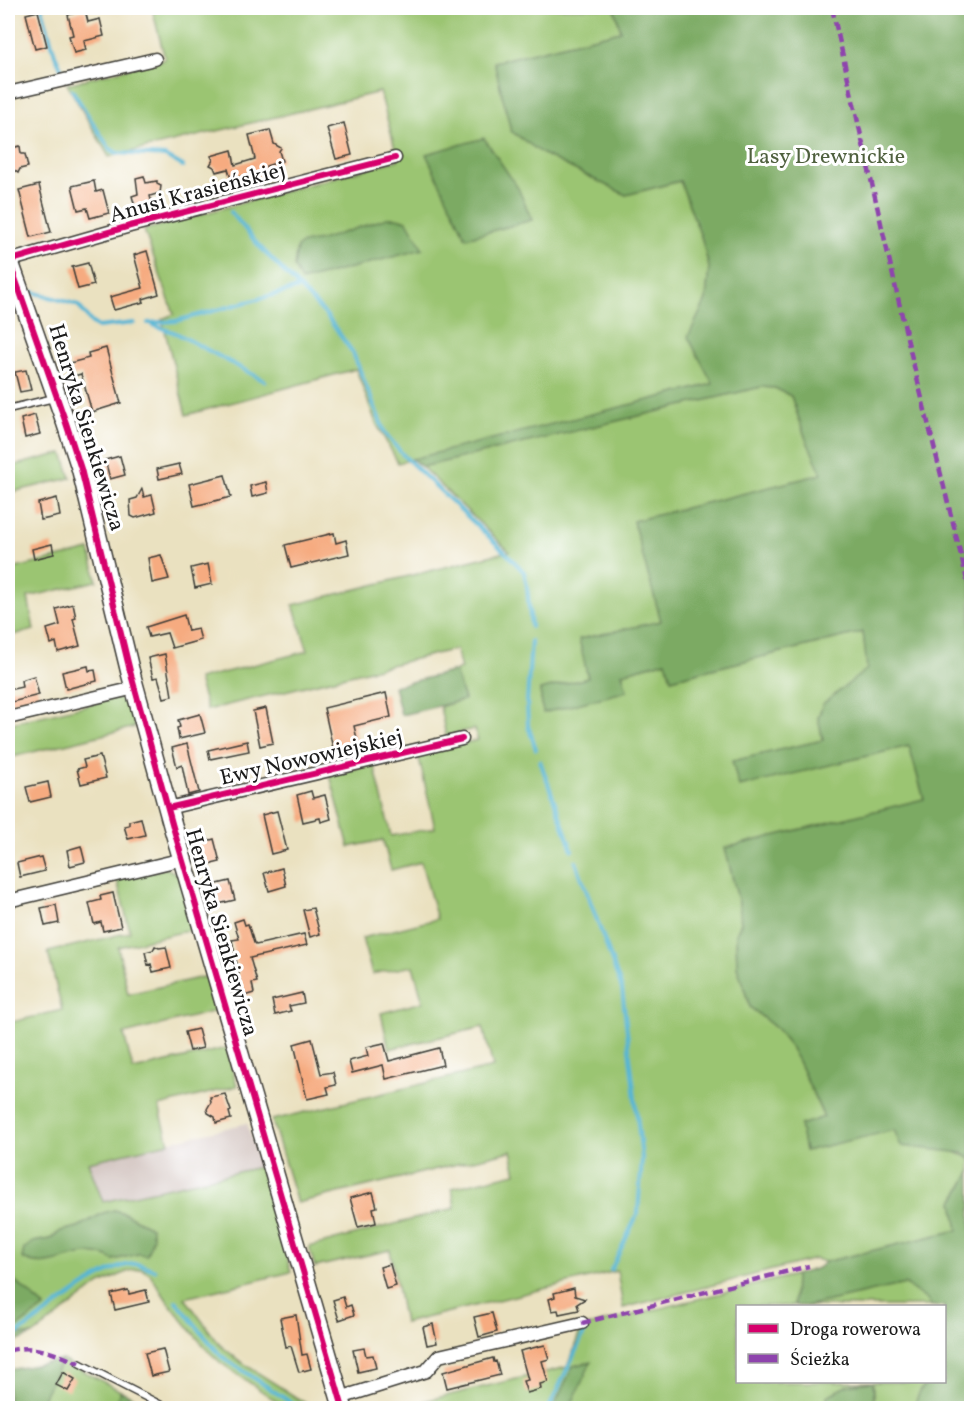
<svg xmlns="http://www.w3.org/2000/svg" width="979" height="1416" viewBox="0 0 979 1416" font-family="Vollkorn,serif">
  <style>
    .industrial { fill: #cfc0bb }
    .green { fill: #9bc572; stroke: #5c7047; stroke-width: 1.5; fill-rule: evenodd }
    .forest { fill: #7caa64; stroke: #4c6340; stroke-width: 1.5 }
    .lines { fill: none; stroke-linecap: round; stroke-linejoin: round }
    .stream { stroke: #55b5d4; stroke-width: 4 }
    .building { fill: #f6ab80 }
    .lane-casing { stroke: #3b3a35; stroke-width: 9 }
    .street-casing { stroke: #3b3a35; stroke-width: 15 }
    .secondary-casing { stroke: #3b3a35; stroke-width: 21 }
    .lane { stroke: #fff; stroke-width: 6 }
    .street { stroke: #fff; stroke-width: 12 }
    .secondary { stroke: #fff; stroke-width: 18 }
    .quiet { stroke: #8e44ad; stroke-width: 4.5; stroke-dasharray: 9 4.5; stroke-linecap: butt }
    .cycleway-casing { stroke: #fff; stroke-width: 10 }
    .cycleway { stroke: #d6006c; stroke-width: 6 }
    .labels { text-anchor: middle; stroke-width: 6; stroke-linejoin: round; paint-order: stroke }
    .park-label { font-size: 22px; fill: #4f603e; stroke: #fff }
    .street-label { font-size: 22px; fill: #1c1c1c; stroke: #fff }
  </style>
  <rect width="100%" height="100%" fill="#fff"/>
  <filter id="ink" filterUnits="userSpaceOnUse"><feTurbulence type="fractalNoise" baseFrequency=".0167" numOctaves="2"/><feDisplacementMap in="SourceGraphic" scale="12" xChannelSelector="R" yChannelSelector="G"/><feConvolveMatrix kernelMatrix="1 2 1 2 8 2 1 2 1" color-interpolation-filters="sRGB"/></filter>
  <filter id="wash" filterUnits="userSpaceOnUse"><feTurbulence type="fractalNoise" baseFrequency=".008" numOctaves="4" result="noise"/><feDisplacementMap in="SourceGraphic" scale="24" xChannelSelector="R" yChannelSelector="G"/><feGaussianBlur stdDeviation="1.35" result="paint"/><feColorMatrix in="noise" values="0 0 0 0 0 0 0 0 0 0 0 0 0 0 0 0 0 1.4 0 .05"/><feComposite in="paint" operator="in"/></filter>
  <g filter="url(#wash)">
    <rect width="100%" height="100%" fill="#eae1c0"/>
    <!-- industrial -->
    <path class="industrial" d="M247,1123L260,1167L103,1202L88,1161Z"/>
    <!-- green -->
    <path class="green" d="M152,8H614L621,31L494,62L543,154L626,195L680,181L702,239L709,267L706,300L701,314L713,384L398,463L376,423L356,369L186,415L162,319L174,314L144,230L398,160L380,92L109,157L67,84L165,59Z
      M761,387L775,388L791,396L806,439L823,474L633,521L662,621L580,639L588,678L540,690L543,712L627,691L622,673L667,661L671,679L863,632L868,669L823,704L818,718L823,740L733,761L739,786L909,746L924,799L725,848L739,903L741,923L736,934L737,966L750,1007L777,1029L789,1045L798,1061L824,1118L894,1130L971,1158V1171L953,1202L958,1230L825,1262L815,1259L623,1308L617,1271L404,1323L390,1250L315,1267L309,1247L455,1208L452,1188L516,1173L511,1151L297,1203L272,1120L493,1067L483,1027L389,1049L381,1013L423,1002L413,966L372,974L362,938L437,919L421,862L391,870L383,840L349,847L330,775L374,764L391,836L435,828L418,754L478,740L474,729L446,736L440,707L464,699L455,671L461,669L456,649L207,710L198,679L308,651L293,605L509,551L422,467Z
      M63,453L71,478L8,493V467Z
      M90,550L97,581L28,597L34,630L8,636V570Z
      M116,698L127,702L135,727L8,758V724Z
      M166,868L179,875L195,929L118,947L128,994L208,976L216,1011L124,1034L133,1070L227,1048L237,1086L159,1106L169,1143L88,1162L103,1202L260,1167L291,1272L185,1298L220,1345L241,1362L313,1408H286L221,1363L206,1349L168,1302L150,1274L142,1269L129,1271L100,1284L33,1335L8,1334L45,1307L8,1275V1023L62,1010L48,952L130,932L117,880ZM114,1210L124,1213L151,1227L138,1254L114,1260C94,1247 75,1257 53,1261L33,1242L50,1239L61,1231L78,1227Z
      M795,1275L794,1306H738V1382H871L848,1386L827,1396V1408H566L574,1399L554,1406L560,1408H425L424,1401L567,1367L582,1326L592,1325Z
      M905,1284L927,1300L931,1306H806Z
      M62,1360L121,1391L112,1408H38Z
      M872,1382H930C920,1389 917,1396 914,1408H875C871,1400 877,1393 872,1382Z"/>
    <!-- forest -->
    <path class="forest" d="M614,8H971V1158L963,1153L901,1146L894,1130L805,1151L800,1125L824,1117L798,1061L789,1045L777,1029L750,1007L737,966L736,934L741,923L739,903L725,848L924,799L909,746L739,787L732,761L823,740L818,718L823,704L867,669L863,632L671,679L666,661L622,673L627,691L543,713L540,690L588,678L579,639L661,621L633,521L822,474L806,439L791,396L775,388L761,387L422,467L412,459L713,384L688,337L706,300L709,267L702,239L680,181L626,195L543,154L511,131L494,62L621,31Z
      M484,138L518,188L532,220L466,238L426,154Z
      M387,218H397L407,221L423,249L301,281L294,267L297,247L303,243L321,240Z
      M455,671L464,700L401,715L394,686Z
      M971,1171V1408H914C919,1388 923,1382 944,1382V1306H931L927,1300L905,1284L806,1306H794L795,1275L818,1268L825,1262L958,1230L953,1202Z
      M114,1210L124,1213L151,1227L153,1237L147,1255L138,1254L113,1260C82,1239 51,1277 22,1258L24,1249L33,1242L50,1239L61,1231L78,1227L103,1213Z
      M8,1275L45,1307L8,1334L33,1335L8,1345Z
      M62,1360L38,1408H8V1370Z
      M591,1362L574,1399L566,1408H560L554,1406L573,1366Z
      M872,1382C877,1393 871,1400 875,1408H827V1396L848,1385Z
      M121,1391L156,1408H112Z"/>
    <g class="lines">
      <!-- stream -->
      <path class="stream" d="M42,8L55,55L62,70
        M72,90L109,148L117,153L165,156L183,166
        M231,212L259,246L326,315L353,353L385,433L404,456L507,554L524,572L527,586L531,627
        M33,292L78,305L91,322L98,327L134,323
        M148,323L176,321L299,288
        M153,325L176,333L265,381
        M531,641L527,702L528,726L536,749
        M540,761L572,850
        M576,862L622,989L642,1158L638,1213L611,1270
        M176,1301L221,1356L299,1408
        M8,1339C39,1323 105,1261 137,1264C143,1265 150,1268 155,1270
        M549,1408L586,1329"/>
    </g>
    <g id="blocks">
      <!-- building -->
      <path class="building" d="M85,10L88,22L100,19L104,36L84,41L86,50L74,53L69,36L73,35L68,15Z
        M38,11L47,46L35,49L26,14Z
        M344,123L352,155L336,159L327,128Z
        M270,130L274,144L281,148L279,151L282,161L266,166L268,173L256,176L255,173L231,179L228,169L216,172L214,167L210,165L213,160L211,156L232,150L235,165L255,159L249,135Z
        M20,146L21,154H25L28,167L20,169L18,173L14,170L8,171V149Z
        M144,176L146,183L157,181V184L161,186L160,193L150,196L152,204L135,207L132,196L138,194L136,178Z
        M94,181L96,192L103,190L109,213L90,218L87,208L78,210L72,186Z
        M39,185L51,232L31,237L19,190Z
        M147,251L159,294L143,299L144,302L114,310L110,297L143,288L134,255Z
        M88,263L94,285L78,289L72,267Z
        M106,348L121,403L92,412L81,374L74,376L70,363L89,358L88,353Z
        M26,370L31,390L20,392L15,372Z
        M35,415L40,434L25,438L21,419Z
        M120,456L125,475L110,479L105,460Z
        M179,464L182,474L159,479L157,469Z
        M225,475L231,497L194,506L189,484Z
        M266,482L268,493L252,497L250,486Z
        M142,489L144,497L152,495L156,512L135,518L131,516L130,500L137,498Z
        M57,498L60,516L41,520L38,503Z
        M334,533L336,543L346,540L349,554L291,568L285,545Z
        M52,544L54,554L34,559L32,549Z
        M161,555L169,579L152,583L148,558Z
        M208,564L212,584L195,588L191,568Z
        M73,604L76,618L73,619L80,646L58,652L56,642L51,644L47,629L60,625L56,609Z
        M184,615L188,631L198,629L201,640L172,648L167,633L149,637L146,627Z
        M165,654L172,696L164,698L158,677L153,678L148,658Z
        M88,666L89,671L95,670L97,681L66,689L62,672Z
        M34,676L39,695L8,703V690L22,687L21,680Z
        M386,693L391,717L354,726L359,747L334,753L324,708Z
        M266,708L273,743L260,746L253,711Z
        M200,714L205,733L179,739L177,728L180,727L178,720Z
        M247,741L249,751L210,759L208,750Z
        M187,744L199,792L188,795L182,765L177,767L172,748Z
        M100,756L106,778L81,784L77,769L85,767L83,760Z
        M48,782L51,797L30,802L26,787Z
        M311,791L313,798L325,795L331,819L321,822L320,818L303,822L297,795Z
        M277,811L287,850L271,854L262,815Z
        M141,818L145,835L128,839L124,826L129,825V821Z
        M214,839L220,862L203,866L197,844Z
        M81,846L85,862L70,866L67,850Z
        M41,857L45,871L20,877L17,863Z
        M282,868L286,886L269,891L264,873Z
        M230,881L235,900L218,904L213,885Z
        M113,893L121,927L103,931L101,922L94,924L89,903L101,900L100,896Z
        M56,905L59,923L45,926L41,908Z
        M313,908L320,934L310,937L303,910Z
        M243,919L245,925L248,924L254,943L256,945L304,934L307,945L250,958L257,982L252,983L254,993L244,996L238,974H239L232,940L239,939L234,922Z
        M155,946L159,948L166,947L171,968L153,972L151,964L148,965L145,952L153,950Z
        M302,993L304,1003L289,1006L291,1011L275,1015L272,1000Z
        M198,1029L203,1048L190,1051L185,1032Z
        M312,1039L321,1074L333,1072L336,1085L327,1087L329,1094L307,1099L294,1044Z
        M384,1043L389,1061L439,1048L443,1065L386,1079L383,1065L352,1073L349,1061L368,1056L366,1047Z
        M225,1094L231,1111L229,1112L231,1119L216,1123L215,1117L208,1113L207,1109L211,1102L210,1097Z
        M373,1192L377,1207L373,1208L376,1223L358,1227L350,1198Z
        M390,1264L396,1286L386,1289L380,1267Z
        M574,1288L575,1296L585,1299L577,1304L579,1310L559,1314L558,1310L552,1311L549,1299L555,1297L554,1293Z
        M128,1290L129,1294L146,1290L149,1302L115,1310L111,1294Z
        M343,1297L346,1307L351,1305L354,1315L339,1320L333,1300Z
        M492,1313L497,1332L479,1337L474,1317Z
        M296,1315L302,1355L307,1354L311,1369L299,1372L291,1346L286,1347L280,1318Z
        M433,1324L437,1343L427,1345L423,1327Z
        M545,1345L549,1359L542,1361L548,1382L540,1384L541,1389L527,1393L523,1381L528,1380L520,1351Z
        M364,1348L366,1356L373,1355L376,1368L358,1372L353,1350Z
        M163,1349L169,1372L151,1376L145,1353Z
        M493,1358L494,1362L496,1361L500,1375L447,1388L443,1372Z
        M63,1372L75,1379L68,1391L56,1385Z"/>
    </g>
  </g>
  <g filter="url(#ink)">
    <use href="#blocks" fill-opacity="0" stroke="#3b3a35" stroke-width="1.5"/>
    <g class="lines">
      <defs>
        <path id="lane" d="M8,409L54,398
          M79,1363L167,1408"/>
        <path id="street" d="M8,93L155,59
          M8,261L130,226L395,158
          M8,718L135,688
          M168,808L462,739
          M8,901L183,859
          M340,1398L426,1371L439,1356L582,1323"/>
        <path id="secondary" d="M8,258L66,423L81,469L130,671L173,827L343,1408"/>
      </defs>
      <!-- lane casing -->
      <use href="#lane" class="lane-casing"/>
      <!-- street casing -->
      <use href="#street" class="street-casing"/>
      <!-- secondary casing -->
      <use href="#secondary" class="secondary-casing"/>
      <!-- lane -->
      <use href="#lane" class="lane"/>
      <!-- street -->
      <use href="#street" class="street"/>
      <!-- secondary -->
      <use href="#secondary" class="secondary"/>
      <!-- quiet -->
      <path class="quiet" d="M832,8L908,342L972,600
        M582,1323L809,1266
        M8,1351C32,1343 56,1354 79,1363"/>
      <defs>
        <path id="cycleway" d="M8,258L66,423L81,469L130,671L173,827L343,1408
          M8,261L130,226L395,158
          M168,808L462,739"/>
      </defs>
      <!-- cycleway casing -->
      <use href="#cycleway" class="cycleway-casing"/>
      <!-- cycleway -->
      <use href="#cycleway" class="cycleway"/>
    </g>
  </g>
  <g class="labels">
    <!-- park labels -->
    <g class="park-label">
      <text x="826" y="163">Lasy Drewnickie</text>
    </g>
    <!-- street labels -->
    <g class="street-label">
      <text transform="translate(197 191) rotate(-15)" y="8">Anusi Krasieńskiej</text>
      <text transform="translate(88 427) rotate(73)" y="8">Henryka Sienkiewicza</text>
      <text transform="translate(311 756) rotate(-13)" y="8">Ewy Nowowiejskiej</text>
      <text transform="translate(223 932) rotate(74)" y="8">Henryka Sienkiewicza</text>
    </g>
  </g>
  <!-- margin -->
  <rect width="979" height="1416" fill="none" stroke="#fff" stroke-width="30"/>
  <!-- legend -->
  <rect x="736" y="1305" width="210" height="78" fill="#ffffff" stroke="#a4a4a4" stroke-width="1.5"/>
  <rect x="748" y="1324" width="30" height="9" fill="#d6006c" stroke="#a4a4a4" stroke-width="1.5"/>
  <text x="790" y="1335" font-size="18" fill="#1c1c1c">Droga rowerowa</text>
  <rect x="748" y="1354" width="30" height="9" fill="#8e44ad" stroke="#a4a4a4" stroke-width="1.5"/>
  <text x="790" y="1365" font-size="18" fill="#1c1c1c">Ścieżka</text>
</svg>
